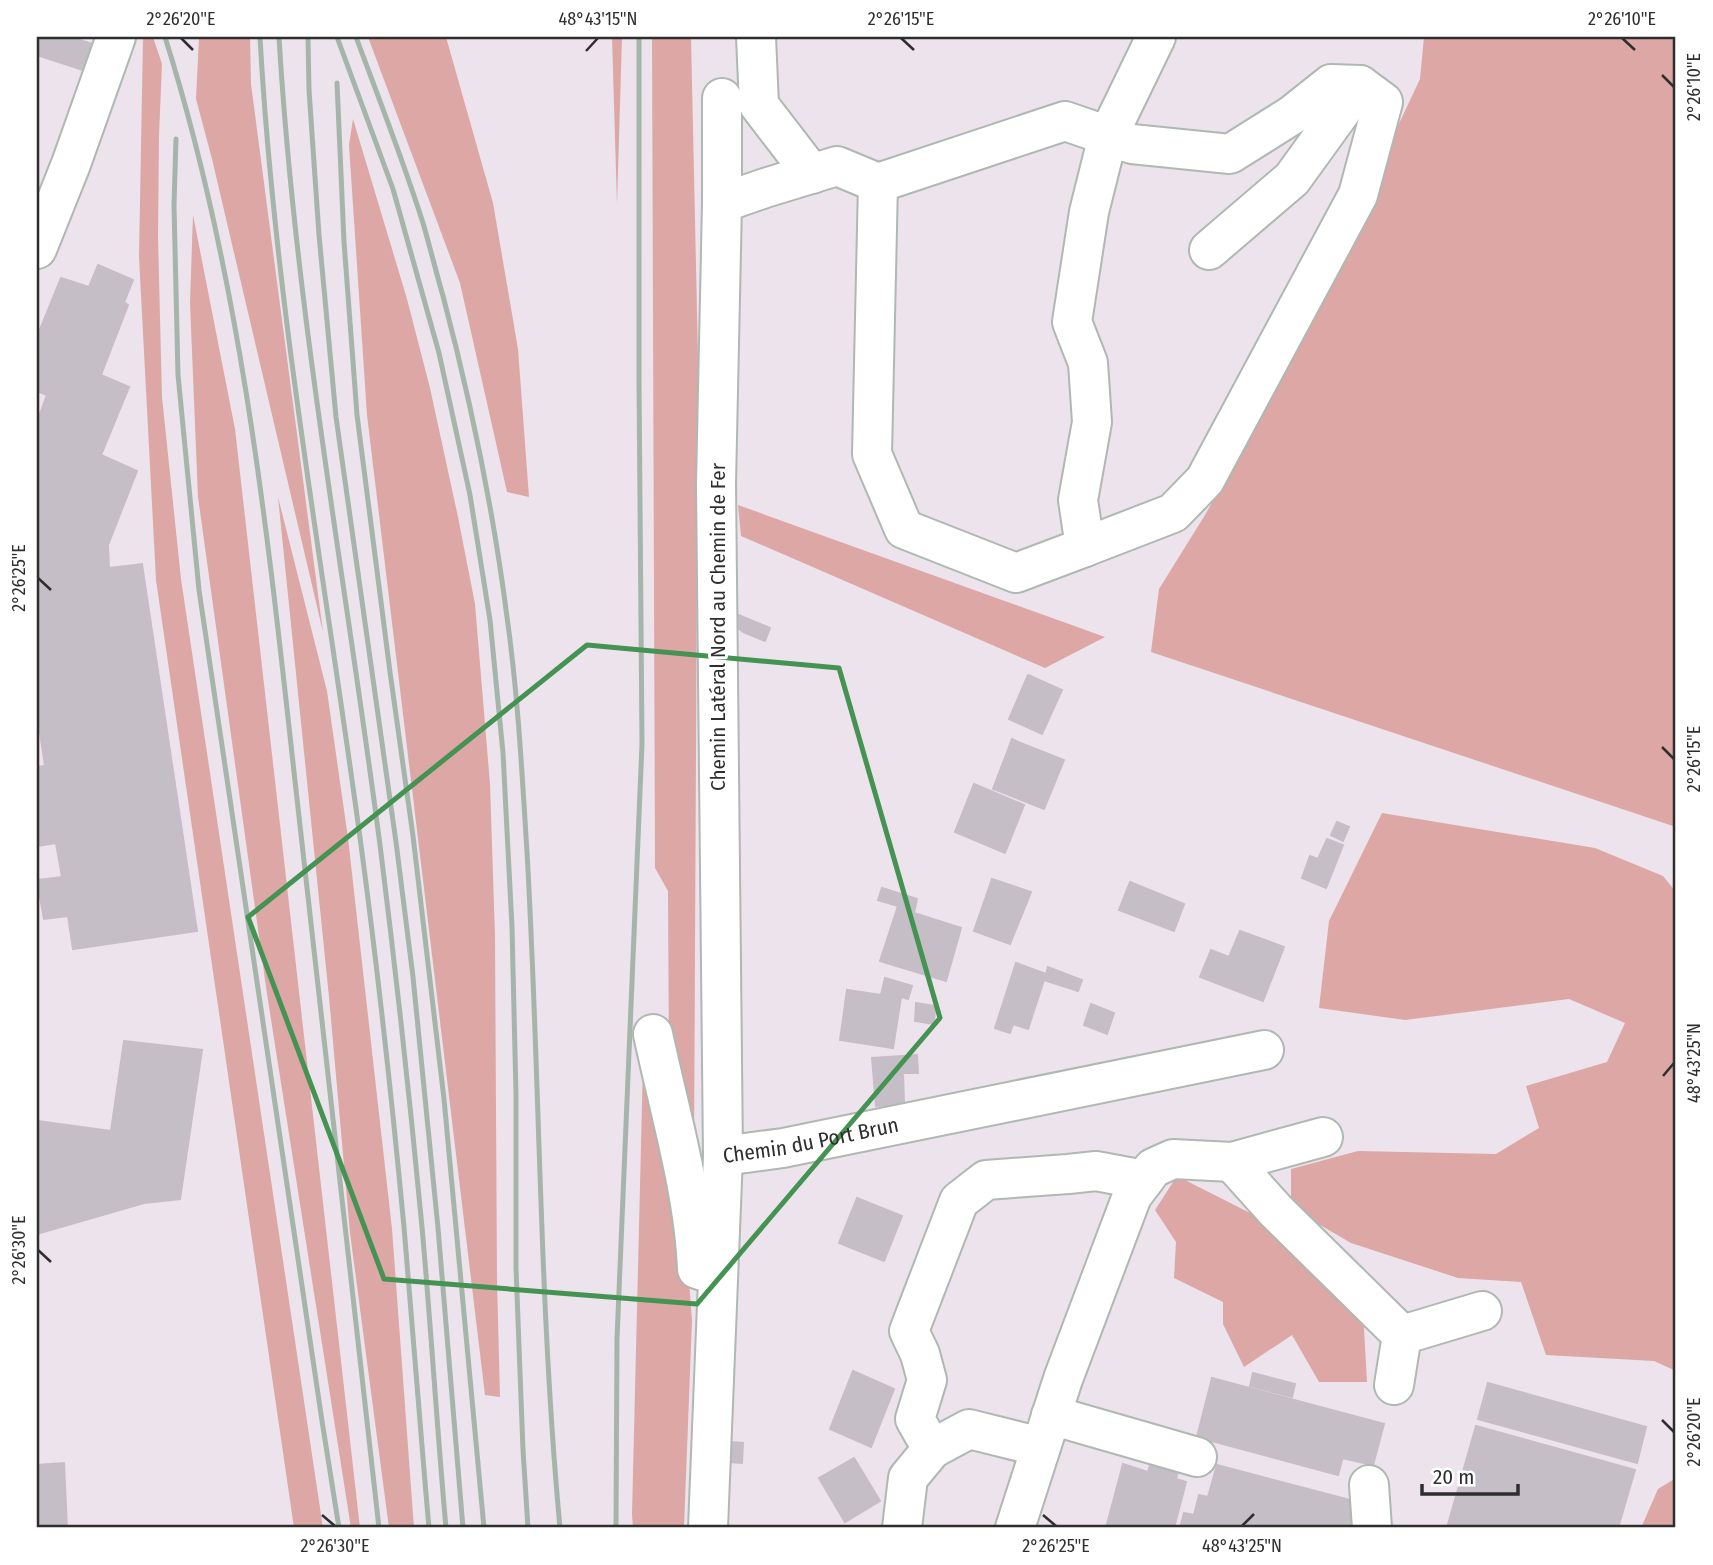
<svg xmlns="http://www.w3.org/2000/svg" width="1713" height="1565" viewBox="0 0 1713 1565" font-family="'Fira Sans Condensed',sans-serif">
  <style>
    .green { fill: #dda7a6 }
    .building { fill: #c6bec6; stroke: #c9bcc9; stroke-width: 2 }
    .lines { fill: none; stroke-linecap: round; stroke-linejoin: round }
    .minor-casing { stroke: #afb8b1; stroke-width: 42 }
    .minor { stroke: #fff; stroke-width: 38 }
    .rail { stroke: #a5b5a9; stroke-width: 5 }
    .marked { fill: none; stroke: #459352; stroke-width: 5; stroke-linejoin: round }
    .ticks { fill: none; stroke: #2e2e2e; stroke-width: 2.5 }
    .labels { text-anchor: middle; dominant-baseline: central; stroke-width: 6; stroke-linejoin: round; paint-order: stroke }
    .street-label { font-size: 21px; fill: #2e2e2e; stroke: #fff }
    .neatline { fill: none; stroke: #2e2e2e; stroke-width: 2.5 }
    .ticks-label { font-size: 18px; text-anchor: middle; fill: #2e2e2e }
  </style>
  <rect width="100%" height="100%" fill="#ece3ed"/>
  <!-- green -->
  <g class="green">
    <path d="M143 37H153L162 64 159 135 158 238 162 397 181 579 323 1528H294L156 580 139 257Z"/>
    <path d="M189 37H250L251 84 323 632 212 159 196 99 199 38Z"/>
    <path d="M368 37H446L493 203 518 349 529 497 507 492 460 283Z"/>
    <path d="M612 37H622L617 205Z"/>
    <path d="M652 37H691L698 357 694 1150 669 1065 668 891 655 868Z"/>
    <path d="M1424 37H1676V827L1151 652 1159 589 1205 515 1266 406 1420 79Z"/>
    <path d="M353 119 407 299 430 388 458 517 475 604 490 784 495 936 497 1281 500 1397 485 1395 367 415 349 145Z"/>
    <path d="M193 215 235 429 360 1528H351L267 994 198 497 190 303Z"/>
    <path d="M278 497 327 691 348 838 392 1229 414 1528H389L350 1233 329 997Z"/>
    <path d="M738 505 1105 637 1045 668 741 536Z"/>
    <path d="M1382 813 1595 848 1663 876 1676 892V1371L1654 1361 1546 1355 1521 1282 1458 1278 1351 1243 1291 1208V1169L1358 1151 1496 1154 1539 1128 1526 1086 1607 1062 1625 1023 1569 999 1405 1020 1319 1008 1329 921Z"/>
    <path d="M643 1063 686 1242 692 1320 684 1528H633L632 1514Z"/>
    <path d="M1177 1176 1256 1216 1363 1311 1367 1382H1319L1292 1335 1244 1367 1223 1324V1302L1174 1278 1176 1242 1155 1210Z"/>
    <path d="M1676 1478V1528H1641L1658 1489Z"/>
  </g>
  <!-- building -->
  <g class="building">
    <path d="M37 37H70L92 44 83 70 37 55Z"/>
    <path d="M98 265 133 280 124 302 128 305 101 375 129 387 101 455 137 471 108 545 109 568 142 564 197 931 73 949 68 916 44 919 37 880 62 877 56 843 37 846V767L45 766 37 712V422L47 395 37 391V359L40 350 37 348V337L61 278 89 287Z"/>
    <path d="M736 614 770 628 765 641 743 632 736 626Z"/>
    <path d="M1028 675 1062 690 1042 734 1009 719Z"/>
    <path d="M1012 739 1023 744 1004 793 993 789Z"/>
    <path d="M1023 744 1064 760 1044 809 1004 793Z"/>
    <path d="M974 784 1024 805 1005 853 955 832Z"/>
    <path d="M1337 822 1349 827 1343 841 1331 835Z"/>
    <path d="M1327 839 1343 845 1326 888 1302 878 1310 856 1318 859Z"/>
    <path d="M992 879 1031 892 1010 944 974 931Z"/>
    <path d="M1130 882 1184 904 1174 931 1119 910Z"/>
    <path d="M882 888 917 899 914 913 961 928 946 981 880 961 898 906 878 900Z"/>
    <path d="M1240 931 1284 947 1263 1001 1200 977 1211 950 1229 957Z"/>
    <path d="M1016 963 1046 974 1048 967 1082 980 1078 991 1044 980 1028 1029 1013 1024 1010 1033 995 1028Z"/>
    <path d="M885 978 912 986 908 999 901 997 893 1048 840 1040 847 990 881 995Z"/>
    <path d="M916 1003 935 1006 934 1024 915 1021Z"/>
    <path d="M1091 1004 1114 1013 1107 1034 1084 1025Z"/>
    <path d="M124 1041 202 1050 180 1199 144 1203 37 1234V1121L111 1131Z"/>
    <path d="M917 1055 918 1073H903L904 1104 876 1106 872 1058Z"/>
    <path d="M857 1198 902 1216 884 1261 839 1243Z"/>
    <path d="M853 1371 894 1389 871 1447 830 1429Z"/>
    <path d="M1253 1373 1295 1384 1292 1397 1250 1386Z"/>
    <path d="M1212 1378 1354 1416 1338 1475 1197 1437Z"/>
    <path d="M1488 1383 1646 1427 1637 1463 1478 1419Z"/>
    <path d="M1354 1416 1384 1424 1373 1465 1342 1458Z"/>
    <path d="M1476 1426 1635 1470 1618 1528H1447Z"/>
    <path d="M731 1442 743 1443 742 1463 729 1462Z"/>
    <path d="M854 1458 880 1501 845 1522 819 1478Z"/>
    <path d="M1151 1462 1180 1463 1176 1479 1186 1482 1174 1528H1106L1123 1464 1148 1472Z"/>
    <path d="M64 1463 67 1528H37V1465Z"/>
    <path d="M1217 1465 1354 1501 1355 1528H1180L1184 1513 1194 1515 1199 1495 1208 1497Z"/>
  </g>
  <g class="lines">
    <!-- minor casing -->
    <g class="minor-casing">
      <g id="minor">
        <path d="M756 37 759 105 812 174"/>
        <path d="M1156 37 1108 136 1089 212 1072 322 1088 363 1092 422 1078 500 1085 547 1173 513 1205 480 1358 195 1383 102 1360 85"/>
        <path d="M878 183 872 454 904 529 1016 573 1085 547"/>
        <path d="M722 203 765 188 837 166 878 183 1065 121 1132 144 1230 154 1292 115 1331 84 1360 85 1292 179 1209 250"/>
        <path d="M37 249 71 164 116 37"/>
        <path d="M653 1034C669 1109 694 1193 697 1269L703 1271"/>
        <path id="s1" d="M723 1156 783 1148 1264 1050"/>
        <path d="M1232 1162 1276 1211 1402 1335 1394 1385"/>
        <path d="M1402 1335 1482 1311"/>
        <path d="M1051 1415 1197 1457"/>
        <path d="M932 1449 915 1419 927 1380 920 1354 909 1331 959 1201 986 1180 1068 1174 1096 1171 1144 1180"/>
        <path d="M1369 1485 1372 1528"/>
        <path d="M708 1528 723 1156 716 484 722 203V98"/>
        <path d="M902 1528 908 1478 932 1449 969 1429 1041 1447"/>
        <path d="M1015 1528 1063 1379 1132 1196 1153 1168 1173 1159 1232 1162 1323 1137"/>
      </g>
    </g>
    <!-- minor -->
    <use href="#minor" class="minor"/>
    <!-- rail -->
    <g class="rail">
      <path d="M165 37C242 281 268 537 296 790 323 1036 351 1282 379 1528"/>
      <path d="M260 37C275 308 325 576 361 845 378 972 392 1100 404 1227 413 1328 420 1428 429 1528"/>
      <path d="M279 37C295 308 345 576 380 845 396 972 410 1100 422 1227 431 1328 437 1428 446 1528"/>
      <path d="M308 37 309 90 319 235 336 417 396 842 413 977 438 1228 463 1528"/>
      <path d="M337 37 393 189 439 353 470 495 490 620 503 753 512 927 516 1094V1268L523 1450 528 1528"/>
      <path d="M356 37C379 99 403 160 423 223 430 247 436 272 443 296 471 402 493 508 507 617 518 695 522 773 527 852 540 1077 539 1303 560 1528"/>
      <path d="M337 83 344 242 357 415 390 672 413 836 444 1099 484 1528"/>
      <path d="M176 139 174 205 178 375 199 590 322 1421 339 1528"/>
      <path d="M616 1528 617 1339 642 744 639 381V37"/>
    </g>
  </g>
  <!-- marked area -->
  <path class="marked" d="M587 645 839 668 940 1018 697 1304 384 1279 248 917Z"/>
  <!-- ticks -->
  <path class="ticks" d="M181 38 193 50M901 38 914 50M1622 38 1635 50M586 51 598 38M1662 75 1674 87M38 578 51 590M1662 747 1674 759M1663 1076 1674 1063M38 1250 51 1262M1662 1420 1674 1432M322 1515 335 1526M1043 1515 1056 1526M1242 1526 1254 1514"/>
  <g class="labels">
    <!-- street labels -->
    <g class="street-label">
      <text transform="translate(718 627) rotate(-90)">Chemin Latéral Nord au Chemin de Fer</text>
      <text stroke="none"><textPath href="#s1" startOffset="89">Chemin du Port Brun</textPath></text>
    </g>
  </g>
  <!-- border -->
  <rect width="1713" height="1565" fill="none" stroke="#ffffff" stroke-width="77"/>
  <!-- scale -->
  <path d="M1422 1484v10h96v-10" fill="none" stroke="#2e2e2e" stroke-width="3.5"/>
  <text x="1433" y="1484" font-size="21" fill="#2e2e2e" stroke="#ffffff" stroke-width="5" paint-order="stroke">20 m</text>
  <rect x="38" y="38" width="1636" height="1488" class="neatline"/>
  <g class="ticks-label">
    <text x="181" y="25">2°26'20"E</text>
    <text x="598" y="25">48°43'15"N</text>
    <text x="901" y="25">2°26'15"E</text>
    <text x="1622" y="25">2°26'10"E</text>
    <text transform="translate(1694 87) rotate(-90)" y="6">2°26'10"E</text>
    <text transform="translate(19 578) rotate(-90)" y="6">2°26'25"E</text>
    <text transform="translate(1694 759) rotate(-90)" y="6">2°26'15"E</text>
    <text transform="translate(1694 1063) rotate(-90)" y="6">48°43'25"N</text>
    <text transform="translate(19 1250) rotate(-90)" y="6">2°26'30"E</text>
    <text transform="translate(1694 1432) rotate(-90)" y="6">2°26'20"E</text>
    <text x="335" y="1552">2°26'30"E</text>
    <text x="1056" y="1552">2°26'25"E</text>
    <text x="1242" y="1552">48°43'25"N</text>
  </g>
</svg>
